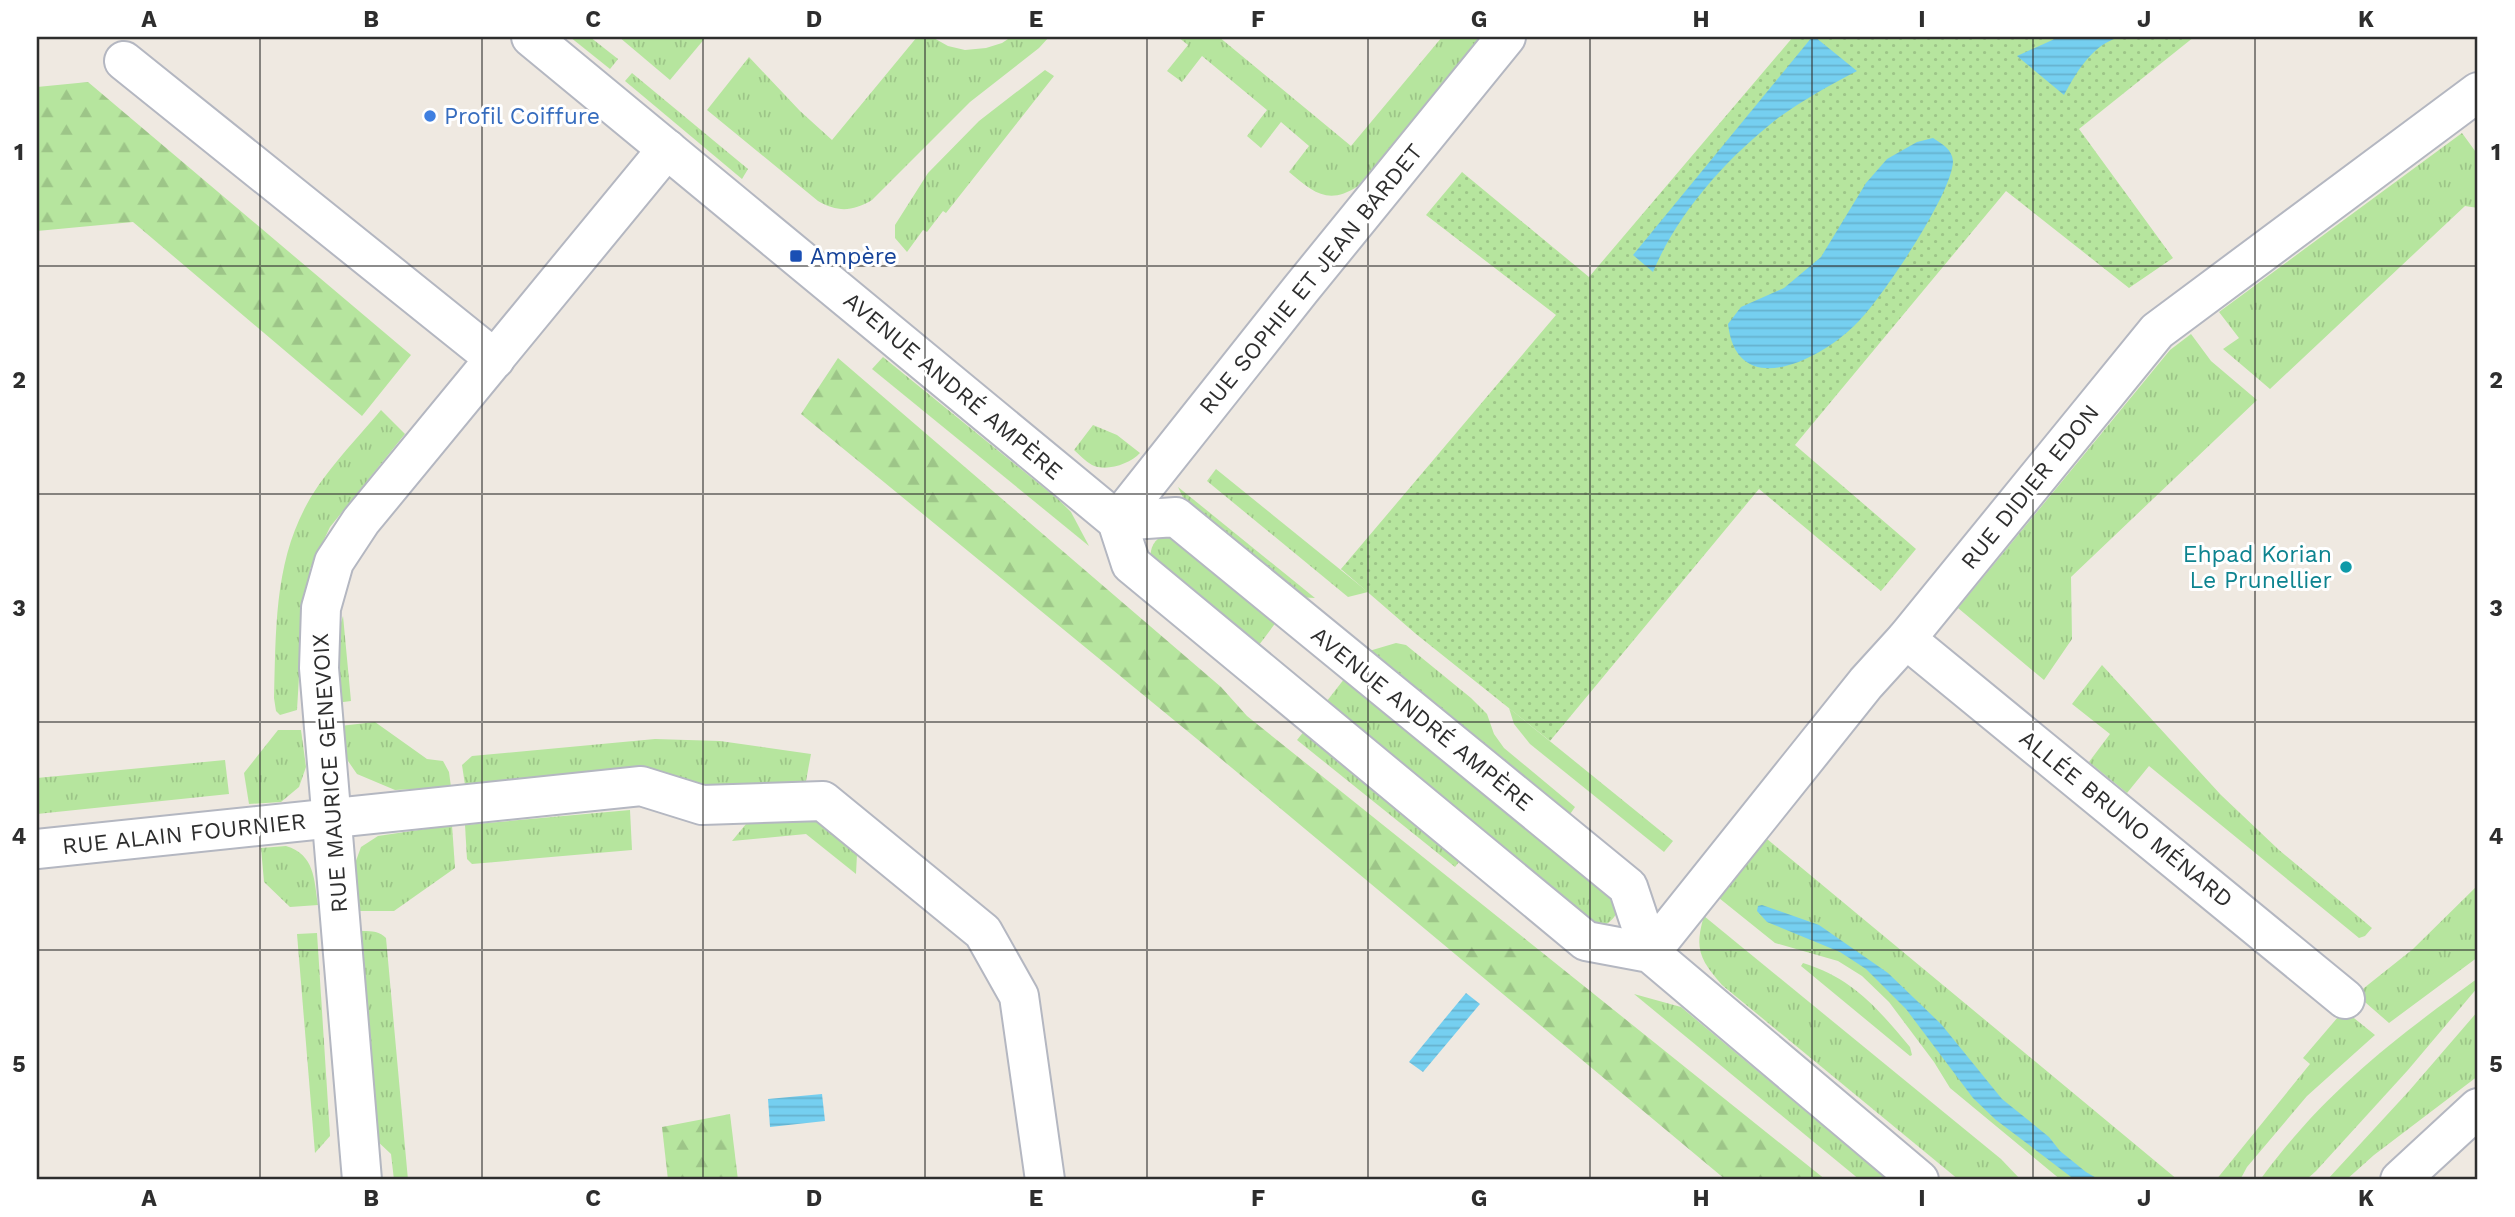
<svg xmlns="http://www.w3.org/2000/svg" width="2515" height="1217" viewBox="0 0 2515 1217" font-family="'Work Sans',sans-serif">
  <style>
    .grass { fill: url(#grass-tufts) }
    .forest { fill: url(#forest-firs) }
    .park { fill: url(#park-dots) }
    .water { fill: url(#water-rules) }
    .lines { fill: none; stroke-linecap: round; stroke-linejoin: round }
    .street-casing { stroke: #b4b7c1; stroke-width: 42 }
    .secondary-casing { stroke: #b4b7c1; stroke-width: 42 }
    .street { stroke: #fff; stroke-width: 38 }
    .secondary { stroke: #fff; stroke-width: 38 }
    .grid { fill: none; stroke: #2e2e2e; stroke-width: 2; stroke-opacity: 0.55 }
    .shop-dot { fill: #3f7fe0; stroke: #fff; stroke-width: 2.5 }
    .transit-dot { fill: #1a4fb4; stroke: #fff; stroke-width: 2.5 }
    .culture-dot { fill: #0f9aa8; stroke: #fff; stroke-width: 2.5 }
    .labels { text-anchor: middle; dominant-baseline: central; stroke-width: 6; stroke-linejoin: round; paint-order: stroke }
    .shop-label { font-size: 23px; fill: #366cbe; stroke: #fff; text-anchor: start }
    .transit-label { font-size: 23px; fill: #164399; stroke: #fff; text-anchor: start }
    .street-label { font-size: 23px; fill: #2e2e2e; stroke: #fff }
    .culture-label { font-size: 23px; fill: #0d838f; stroke: #fff; text-anchor: end }
    .neatline { fill: none; stroke: #2e2e2e; stroke-width: 2.5 }
    .grid-label { font-size: 23px; text-anchor: middle; font-weight: bold; fill: #2e2e2e }
  </style>
  <defs>
    <pattern id="grass-tufts" width="24" height="20" patternUnits="userSpaceOnUse" patternTransform="scale(1.75)"><rect width="24" height="20" fill="#b6e59e"/><path d="M3 7l-1-3M5 7V3M7 7l1-3M15 17l-1-3M17 17v-4M19 17l1-3" fill="none" stroke="#9dc588"/></pattern>
    <pattern id="forest-firs" width="22" height="20" patternUnits="userSpaceOnUse" patternTransform="scale(1.75)"><rect width="22" height="20" fill="#b6e59e"/><path d="M5 1l3.5 6h-7zM16 11l3.5 6h-7z" fill="#9dc588"/></pattern>
    <pattern id="park-dots" width="8" height="8" patternUnits="userSpaceOnUse" patternTransform="scale(1.75)"><rect width="8" height="8" fill="#b6e59e"/><path d="M2 2h.1M6 6h.1" fill="none" stroke="#9dc588" stroke-width="1.8" stroke-linecap="round"/></pattern>
    <pattern id="water-rules" width="6" height="5" patternUnits="userSpaceOnUse" patternTransform="scale(1.75)"><rect width="6" height="5" fill="#75cff0"/><path d="M0 2.5h6" fill="none" stroke="#66b2ce"/></pattern>
  </defs>
  <rect width="100%" height="100%" fill="#efe9e1"/>
  <!-- grass -->
  <g class="grass">
    <path d="M570 37H590L618 59 610 69Z"/>
    <path d="M619 37H706L670 80Z"/>
    <path d="M917 37H932L948 46 965 50 986 48 1002 43 1011 37H1049L1039 48 970 102 872 200C852 212 837 212 818 201L707 110 749 57 800 111 832 140Z"/>
    <path d="M1178 37H1219L1351 146 1442 37H1482L1358 186C1328 206 1313 192 1289 172L1309 146 1281 122 1261 148 1247 136 1267 110 1202 56 1182 82 1167 71 1188 45Z"/>
    <path d="M1045 70 1054 76 946 213 943 211 927 232 923 230 907 252 895 238V225L928 173 979 121Z"/>
    <path d="M632 73 748 169 742 179 625 81Z"/>
    <path d="M2462 133 2478 155V208L2465 206 2270 389 2223 349 2239 338 2219 312Z"/>
    <path d="M2191 334 2211 361 2257 400 2071 577 2072 639 2044 680 1958 608 2170 350Z"/>
    <path d="M883 357 1059 500 1071 512 1089 546 872 369Z"/>
    <path d="M381 410 405 434 330 527 310 569 300 660 297 710 280 715 276 711 274 698C276 631 274 564 307 504 325 471 357 439 381 410Z"/>
    <path d="M1093 425 1117 435 1140 453C1130 464 1106 472 1092 465 1085 461 1080 455 1074 450Z"/>
    <path d="M1216 469 1368 592 1348 597 1207 481Z"/>
    <path d="M1178 487 1315 598 1297 597 1188 508Z"/>
    <path d="M1169 533 1280 617 1256 649 1151 560C1149 545 1156 538 1169 533Z"/>
    <path d="M343 616 351 701 336 703 337 636Z"/>
    <path d="M1396 643 1406 645 1471 698 1487 714 1494 734 1504 748 1575 807 1566 820 1369 651Z"/>
    <path d="M2102 665 2221 795 2279 850 2372 928 2365 936 2359 938 2149 766 2127 793 2089 762 2110 734 2072 704Z"/>
    <path d="M1348 674 1615 894 1617 913C1611 922 1604 928 1593 926L1323 706Z"/>
    <path d="M1509 708 1673 841 1664 852 1530 744 1514 724Z"/>
    <path d="M375 722 427 759 443 761 449 772 451 787 395 790 357 774 348 761 342 745 340 726Z"/>
    <path d="M1309 725 1466 853 1455 867 1297 740Z"/>
    <path d="M278 730H301L306 767 299 787 281 802 249 804 244 773Z"/>
    <path d="M655 739 720 741 811 754 806 781 730 787 465 785 462 765 472 756Z"/>
    <path d="M225 760 229 794 37 814V778Z"/>
    <path d="M630 810 632 850 472 864 467 859 465 825Z"/>
    <path d="M797 817C821 817 839 839 857 854L856 874 806 834 732 841 746 824Z"/>
    <path d="M452 825 455 868 394 911H353V869L361 847 378 836Z"/>
    <path d="M1767 839 2178 1180H2061L1950 1088 1934 1062 1889 1002 1862 976 1838 961 1775 943 1719 898Z"/>
    <path d="M286 846C315 855 314 879 318 905L290 907 264 882 261 848Z"/>
    <path d="M2478 885V957L2389 1023 2358 996 2364 988 2413 949Z"/>
    <path d="M1704 916 2001 1159 2021 1180H1959L1722 985C1700 960 1694 949 1704 916Z"/>
    <path d="M357 931C367 931 379 930 386 938L408 1180H394L391 1154 375 1139Z"/>
    <path d="M317 933 330 1136 315 1153 297 934Z"/>
    <path d="M1803 963C1854 979 1877 1008 1910 1047L1912 1055 1910 1056 1801 966Z"/>
    <path d="M2478 978V987L2408 1070 2316 1171 2306 1180H2260C2323 1093 2393 1040 2478 978Z"/>
    <path d="M1634 994 1681 1007 1888 1180H1860Z"/>
    <path d="M2344 1010 2375 1035 2307 1096 2247 1167 2240 1180H2216L2310 1064 2303 1058Z"/>
    <path d="M2478 1011V1076L2374 1155 2346 1180H2327L2409 1091Z"/>
  </g>
  <!-- forest -->
  <g class="forest">
    <path d="M88 82 411 355 362 416 133 222 37 231V87Z"/>
    <path d="M838 358 1221 687 1247 716 1826 1180H1726L1208 748 801 414Z"/>
    <path d="M730 1114 738 1180H668L662 1127Z"/>
  </g>
  <!-- park -->
  <path class="park" d="M1793 37H2194L2079 129 2173 258 2129 288 2006 191 1795 445 1916 549 1881 591 1759 489 1550 741 1416 634 1341 569 1556 315 1426 215 1462 172 1589 277Z"/>
  <!-- water -->
  <g class="water">
    <path d="M1812 37H1815L1857 71C1830 85 1803 100 1778 118 1727 158 1678 212 1653 272L1633 255Z"/>
    <path d="M2059 37H2147C2136 40 2124 36 2114 39 2090 48 2075 75 2064 95L2017 56Z"/>
    <path d="M1933 138C1942 144 1952 149 1953 161 1953 193 1879 303 1854 326 1819 360 1737 402 1728 324L1741 307 1784 288 1821 257 1866 183 1887 159 1917 142Z"/>
    <path d="M1762 905 1819 925 1888 973 1941 1024 2002 1099 2049 1137 2060 1151 2086 1172 2100 1180H2075L1996 1120 1973 1098 1906 1009 1866 969 1840 952 1767 922 1757 911 1758 906Z"/>
    <path d="M1466 993 1480 1004 1423 1072 1409 1062Z"/>
    <path d="M822 1094 825 1121 770 1127 768 1099Z"/>
  </g>
  <g class="lines">
    <!-- street casing -->
    <g class="street-casing">
      <g id="street">
        <path d="M531 37 1117 521 1131 564 1586 941 1650 953 1919 1180"/>
        <path d="M124 61 495 359"/>
        <path d="M1117 521 1176 517 1628 887 1650 953"/>
        <path d="M1117 521 1301 289 1506 37"/>
        <path d="M1906 639 2345 999"/>
        <path d="M37 849 641 786 702 805 823 801 983 932 1019 996 1045 1180"/>
        <path d="M1650 953 1866 683 1906 639 2157 331 2478 92"/>
        <path d="M362 1180 319 668 321 608 334 562 361 521 667 149"/>
      </g>
    </g>
    <!-- secondary casing -->
    <g class="secondary-casing">
      <path id="secondary" d="M2400 1180 2478 1108"/>
    </g>
    <!-- street -->
    <use href="#street" class="street"/>
    <!-- secondary -->
    <use href="#secondary" class="secondary"/>
  </g>
  <!-- grid -->
  <path class="grid" d="M260 37V1180M482 37V1180M703 37V1180M925 37V1180M1147 37V1180M1368 37V1180M1590 37V1180M1812 37V1180M2033 37V1180M2255 37V1180M37 266H2478M37 494H2478M37 722H2478M37 950H2478"/>
  <!-- markers -->
  <circle class="shop-dot" cx="430" cy="116" r="7"/>
  <rect class="transit-dot" x="789" y="249" width="14" height="14" rx="3.5"/>
  <circle class="culture-dot" cx="2346" cy="567" r="7"/>
  <g class="labels">
    <!-- shop labels -->
    <g class="shop-label">
      <text x="444" y="116">Profil Coiffure</text>
    </g>
    <!-- transit labels -->
    <g class="transit-label">
      <text x="810" y="256">Ampère</text>
    </g>
    <!-- street labels -->
    <g class="street-label">
      <text transform="translate(1311 279) rotate(-51)">RUE SOPHIE ET JEAN BARDET</text>
      <text transform="translate(953 386) rotate(40)">AVENUE ANDRÉ AMPÈRE</text>
      <text transform="translate(2030 487) rotate(-51)">RUE DIDIER EDON</text>
      <text transform="translate(1422 719) rotate(39)">AVENUE ANDRÉ AMPÈRE</text>
      <text transform="translate(330 773) rotate(-94)">RUE MAURICE GENEVOIX</text>
      <text transform="translate(2126 819) rotate(39)">ALLÉE BRUNO MÉNARD</text>
      <text transform="translate(184 834) rotate(-6)">RUE ALAIN FOURNIER</text>
    </g>
    <!-- culture labels -->
    <g class="culture-label">
      <text x="2332" y="554">Ehpad Korian<tspan x="2332" dy="26">Le Prunellier</tspan></text>
    </g>
  </g>
  <!-- border -->
  <rect width="2515" height="1217" fill="none" stroke="#ffffff" stroke-width="77"/>
  <rect x="38" y="38" width="2438" height="1140" class="neatline"/>
  <g class="grid-label">
    <text x="149" y="27">A</text>
    <text x="371" y="27">B</text>
    <text x="593" y="27">C</text>
    <text x="814" y="27">D</text>
    <text x="1036" y="27">E</text>
    <text x="1258" y="27">F</text>
    <text x="1479" y="27">G</text>
    <text x="1701" y="27">H</text>
    <text x="1922" y="27">I</text>
    <text x="2144" y="27">J</text>
    <text x="2366" y="27">K</text>
    <text x="19" y="160">1</text>
    <text x="2496" y="160">1</text>
    <text x="19" y="388">2</text>
    <text x="2496" y="388">2</text>
    <text x="19" y="616">3</text>
    <text x="2496" y="616">3</text>
    <text x="19" y="844">4</text>
    <text x="2496" y="844">4</text>
    <text x="19" y="1072">5</text>
    <text x="2496" y="1072">5</text>
    <text x="149" y="1206">A</text>
    <text x="371" y="1206">B</text>
    <text x="593" y="1206">C</text>
    <text x="814" y="1206">D</text>
    <text x="1036" y="1206">E</text>
    <text x="1258" y="1206">F</text>
    <text x="1479" y="1206">G</text>
    <text x="1701" y="1206">H</text>
    <text x="1922" y="1206">I</text>
    <text x="2144" y="1206">J</text>
    <text x="2366" y="1206">K</text>
  </g>
</svg>
